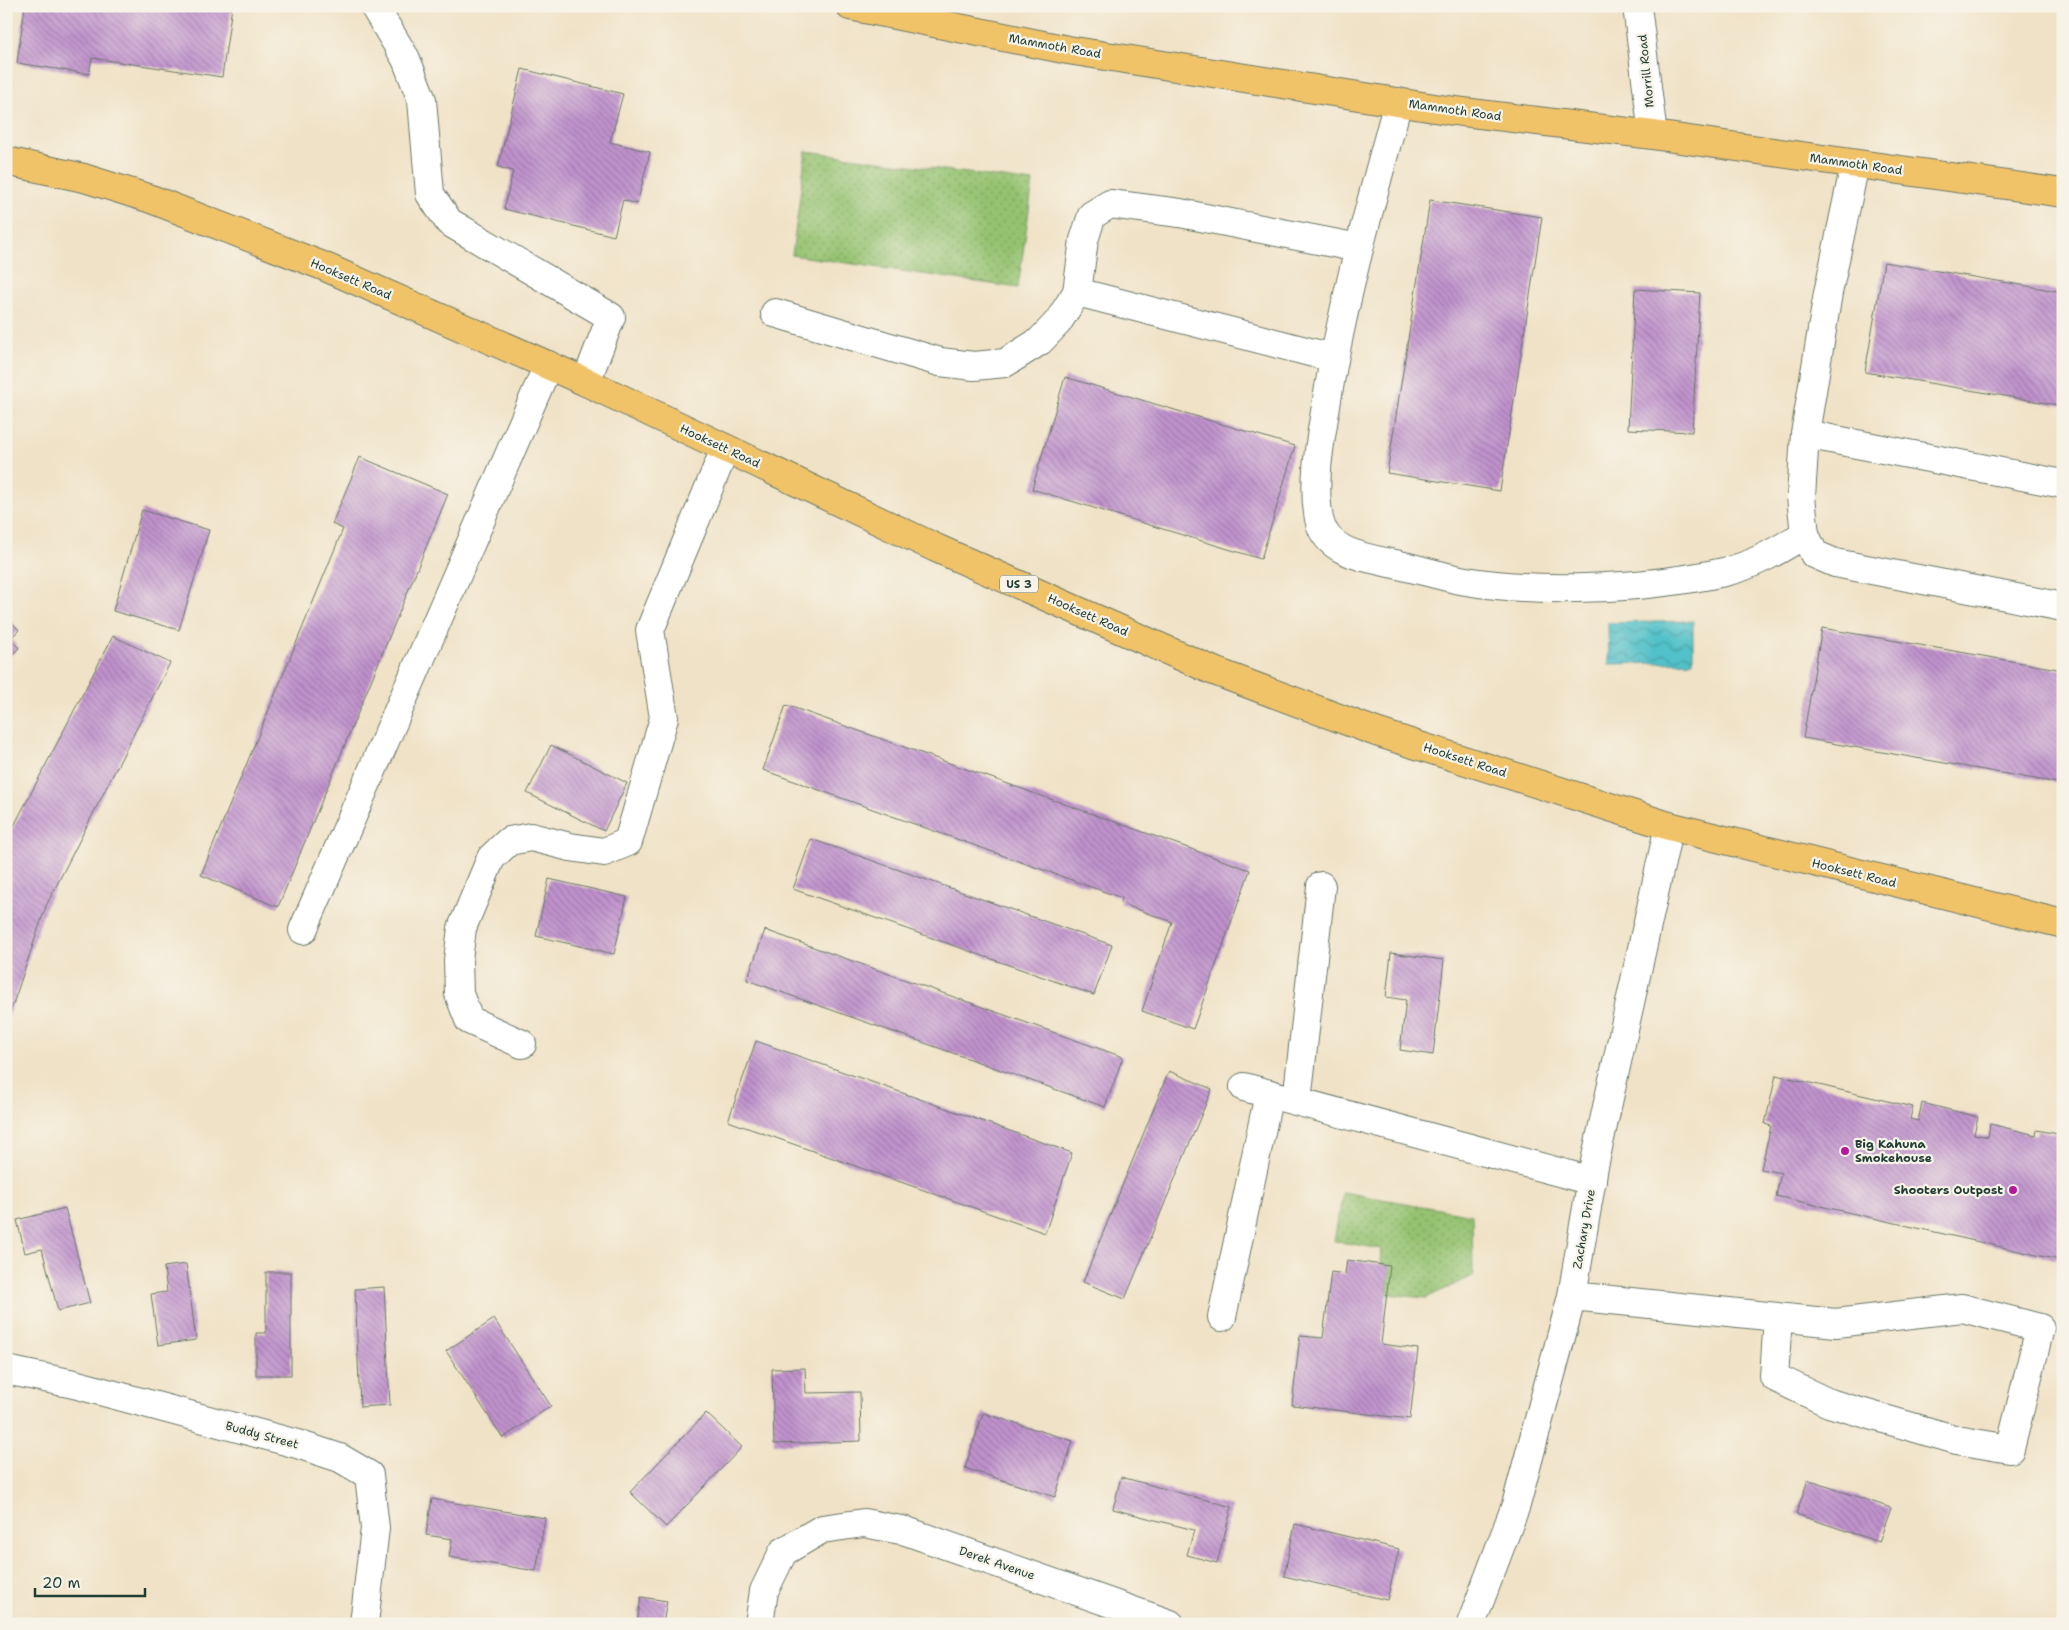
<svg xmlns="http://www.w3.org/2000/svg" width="2069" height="1630" viewBox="0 0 2069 1630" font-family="'Shantell Sans',sans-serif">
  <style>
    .park { fill: url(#park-dots); stroke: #5a8052 }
    .water { fill: url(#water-waves); stroke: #397f7e }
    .building { fill: url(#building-back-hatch) }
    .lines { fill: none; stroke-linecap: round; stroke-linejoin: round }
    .minor-casing { stroke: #687767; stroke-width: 30 }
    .major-casing { stroke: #687767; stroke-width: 30 }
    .minor { stroke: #fff; stroke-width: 28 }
    .major { stroke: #f1c369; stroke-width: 28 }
    .poi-dot { fill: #b5179e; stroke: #f7f3e8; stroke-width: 2 }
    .labels { text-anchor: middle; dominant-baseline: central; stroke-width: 4.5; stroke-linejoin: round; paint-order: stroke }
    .shield { fill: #f7f3e8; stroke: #60746a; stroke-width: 1 }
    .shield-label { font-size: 11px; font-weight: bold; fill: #1f3d34 }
    .street-label { font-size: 12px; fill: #1f3d34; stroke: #f7f3e8 }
    .poi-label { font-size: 12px; font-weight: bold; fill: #1f3d34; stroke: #f7f3e8; text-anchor: start }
  </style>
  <defs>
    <pattern id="park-dots" width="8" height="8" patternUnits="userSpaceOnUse" patternTransform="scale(1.25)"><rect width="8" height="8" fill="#94c270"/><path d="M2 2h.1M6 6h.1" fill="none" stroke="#789f5d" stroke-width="1.8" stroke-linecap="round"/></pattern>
    <pattern id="water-waves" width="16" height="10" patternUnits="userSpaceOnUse" patternTransform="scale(1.25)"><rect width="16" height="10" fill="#53c1c9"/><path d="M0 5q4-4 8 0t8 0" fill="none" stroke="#449ea4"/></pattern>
    <pattern id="building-back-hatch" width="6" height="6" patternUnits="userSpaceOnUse" patternTransform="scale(1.25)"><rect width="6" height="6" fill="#c092cd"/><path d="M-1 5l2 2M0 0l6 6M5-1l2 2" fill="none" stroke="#9b78a7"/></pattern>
  </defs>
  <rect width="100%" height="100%" fill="#f7f3e8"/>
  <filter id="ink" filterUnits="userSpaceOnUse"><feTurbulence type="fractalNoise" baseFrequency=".02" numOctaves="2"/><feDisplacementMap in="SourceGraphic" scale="10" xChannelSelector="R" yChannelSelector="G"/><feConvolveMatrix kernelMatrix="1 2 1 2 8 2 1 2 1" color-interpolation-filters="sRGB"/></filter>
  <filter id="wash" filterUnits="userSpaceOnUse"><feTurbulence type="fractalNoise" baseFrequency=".0096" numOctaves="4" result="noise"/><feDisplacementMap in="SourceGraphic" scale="20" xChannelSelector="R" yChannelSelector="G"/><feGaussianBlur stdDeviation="1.12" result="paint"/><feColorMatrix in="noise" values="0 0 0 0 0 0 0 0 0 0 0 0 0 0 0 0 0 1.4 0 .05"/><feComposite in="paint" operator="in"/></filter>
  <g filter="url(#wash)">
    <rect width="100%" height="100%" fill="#f0e2c6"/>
    <!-- park -->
    <g class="park">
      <path d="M806 151 1033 182 1018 288 792 255Z"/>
      <path d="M1343 1192 1472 1215 1473 1276 1426 1298 1387 1294 1390 1266 1381 1264 1382 1249 1334 1241Z"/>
    </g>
    <!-- water -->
    <path class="water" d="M1693 621V662L1609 664 1608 623Z"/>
    <g id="blocks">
      <!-- building -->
      <g class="building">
        <path d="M25 6H232L222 77 92 58 89 74 17 63Z"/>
        <path d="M522 69 623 94 610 142 650 152 637 204 623 200 614 236 504 209 513 171 498 167Z"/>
        <path d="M1430 200 1542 217 1500 491 1387 473Z"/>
        <path d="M1884 262 2063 292V406L1865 372Z"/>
        <path d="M1635 289 1700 293 1692 432 1628 429Z"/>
        <path d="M1065 377 1295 446 1261 559 1032 489Z"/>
        <path d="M360 457 448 494 278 907 201 875 343 529 332 524Z"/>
        <path d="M142 510 209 530 179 630 113 611Z"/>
        <path d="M6 616 19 630 10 639 19 648 6 660Z"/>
        <path d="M1822 628 2063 670V784L1803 738Z"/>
        <path d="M113 636 170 663 46 906 6 1025V841Z"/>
        <path d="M786 705 1250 870 1193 1029 1142 1011 1172 922 1120 903 1122 898 763 770Z"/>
        <path d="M551 745 627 783 604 831 527 793Z"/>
        <path d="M811 839 1112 945 1094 995 793 889Z"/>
        <path d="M549 879 627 897 614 954 536 936Z"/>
        <path d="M765 930 1123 1057 1105 1107 747 980Z"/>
        <path d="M1391 953 1444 960 1433 1055 1400 1050 1406 1000 1386 997Z"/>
        <path d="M756 1041 1072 1153 1045 1233 728 1121Z"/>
        <path d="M1169 1071 1212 1089 1125 1299 1083 1282Z"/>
        <path d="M1776 1075 1913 1107 1910 1119 1918 1121 1922 1103 1978 1117 1974 1134 1988 1137 1990 1124 2036 1135 2037 1130 2063 1135V1261L1776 1196 1781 1173 1761 1169 1771 1126 1765 1124Z"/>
        <path d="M65 1208 90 1303 58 1311 42 1249 25 1253 17 1220Z"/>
        <path d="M1347 1260 1390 1266 1381 1344 1418 1349 1410 1419 1292 1405 1300 1336 1323 1338 1331 1272 1345 1274Z"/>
        <path d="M186 1264 196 1340 158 1345 151 1294 167 1292 164 1267Z"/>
        <path d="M266 1272H291V1375H256V1333H266Z"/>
        <path d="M384 1287 390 1405 360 1407 355 1289Z"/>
        <path d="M494 1319 551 1406 503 1438 446 1351Z"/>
        <path d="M805 1368 806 1393 860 1392 861 1441 774 1444 772 1369Z"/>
        <path d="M706 1413 742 1447 666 1527 630 1492Z"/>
        <path d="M983 1413 1073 1441 1055 1497 965 1468Z"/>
        <path d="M1121 1477 1232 1507 1217 1563 1187 1555 1194 1530 1113 1509Z"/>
        <path d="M1808 1480 1891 1508 1879 1542 1796 1514Z"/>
        <path d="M432 1499 545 1518 536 1571 449 1557 452 1539 426 1535Z"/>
        <path d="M1295 1524 1399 1549 1387 1600 1284 1576Z"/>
        <path d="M641 1597 667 1601 663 1624H637Z"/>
      </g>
    </g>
  </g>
  <g filter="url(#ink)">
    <use href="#blocks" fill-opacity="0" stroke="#687767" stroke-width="1"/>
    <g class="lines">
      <!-- minor casing -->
      <g class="minor-casing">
        <g id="minor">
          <path d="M374 6 406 59 422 100 430 194 449 222 611 317 586 382"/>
          <path d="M1637 6 1653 135"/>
          <path d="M1398 102C1371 203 1342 303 1326 406 1320 442 1312 483 1319 519 1326 554 1368 558 1395 564 1417 569 1438 575 1460 580 1538 594 1646 589 1724 572 1753 566 1780 549 1805 534L1801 497 1805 434 1828 293 1855 164"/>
          <path d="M775 313 940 362 974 366 1005 363 1040 341 1058 322 1077 292"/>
          <path d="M1333 358 1077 292 1084 240 1092 215 1110 204 1180 213 1359 248"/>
          <path d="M1805 434 2063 484"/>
          <path d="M1805 534 1814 554 1835 563 2063 607"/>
          <path d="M303 930 548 365"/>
          <path d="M522 1044 469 1020 459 994 458 960 462 928 491 858 509 841 531 837 570 847 604 852 628 842 664 718 650 630 725 449"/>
          <path d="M1244 1087 1592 1181"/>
          <path d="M1297 1101 1321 886"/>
          <path d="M1572 1296 1836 1323 1962 1308 2040 1328 2010 1449 1957 1440 1829 1403 1774 1377 1778 1317"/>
          <path d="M1222 1317 1269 1094"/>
          <path d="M6 1370 74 1384 297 1444 340 1458 369 1475 375 1528 364 1624"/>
          <path d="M759 1624 764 1591 783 1552 822 1529 864 1523 906 1531 1170 1624"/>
          <path d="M1471 1624 1516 1505 1572 1296 1594 1166 1669 826"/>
        </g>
      </g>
      <!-- major casing -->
      <g class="major-casing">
        <g id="major">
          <path d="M850 6 1068 50 1447 110 1653 135 2063 193"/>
          <path d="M6 161 84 178 151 199 323 266 586 382 936 548 1214 671 1376 732 1669 826 2063 924"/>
        </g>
      </g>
      <!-- minor -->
      <use href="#minor" class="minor"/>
      <!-- major -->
      <use href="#major" class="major"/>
    </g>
  </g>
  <!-- markers -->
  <g class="poi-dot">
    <circle cx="1845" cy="1151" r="5"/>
    <circle cx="2013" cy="1190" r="5"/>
  </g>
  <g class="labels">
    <!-- shield labels -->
    <rect class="shield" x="1000" y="575.5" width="38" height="17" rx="4"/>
    <g class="shield-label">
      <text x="1019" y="584">US 3</text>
    </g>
    <!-- street labels -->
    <g class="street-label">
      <text transform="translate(1055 46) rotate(10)">Mammoth Road</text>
      <text transform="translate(1646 71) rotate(-96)">Morrill Road</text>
      <text transform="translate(1455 110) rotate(8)">Mammoth Road</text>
      <text transform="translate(1856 164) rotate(8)">Mammoth Road</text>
      <text transform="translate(351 279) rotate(23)">Hooksett Road</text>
      <text transform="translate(720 446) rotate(25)">Hooksett Road</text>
      <text transform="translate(1088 615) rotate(24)">Hooksett Road</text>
      <text transform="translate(1465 760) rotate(18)">Hooksett Road</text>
      <text transform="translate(1854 873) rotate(14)">Hooksett Road</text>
      <text transform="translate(1584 1229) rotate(-80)">Zachary Drive</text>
      <text transform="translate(262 1435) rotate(15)">Buddy Street</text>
      <text transform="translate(997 1563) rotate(19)">Derek Avenue</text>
    </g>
    <!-- poi labels -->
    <g class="poi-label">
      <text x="1855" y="1144">Big Kahuna<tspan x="1855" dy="14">Smokehouse</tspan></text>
      <text x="2003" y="1190" text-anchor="end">Shooters Outpost</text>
    </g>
  </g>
  <!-- margin -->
  <rect width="2069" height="1630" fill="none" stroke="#f7f3e8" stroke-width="25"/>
  <!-- scale -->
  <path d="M35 1588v8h110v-8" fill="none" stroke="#1f3d34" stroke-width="2.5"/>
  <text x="42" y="1588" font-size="15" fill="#1f3d34" stroke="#f7f3e8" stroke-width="4" paint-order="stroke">20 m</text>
</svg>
